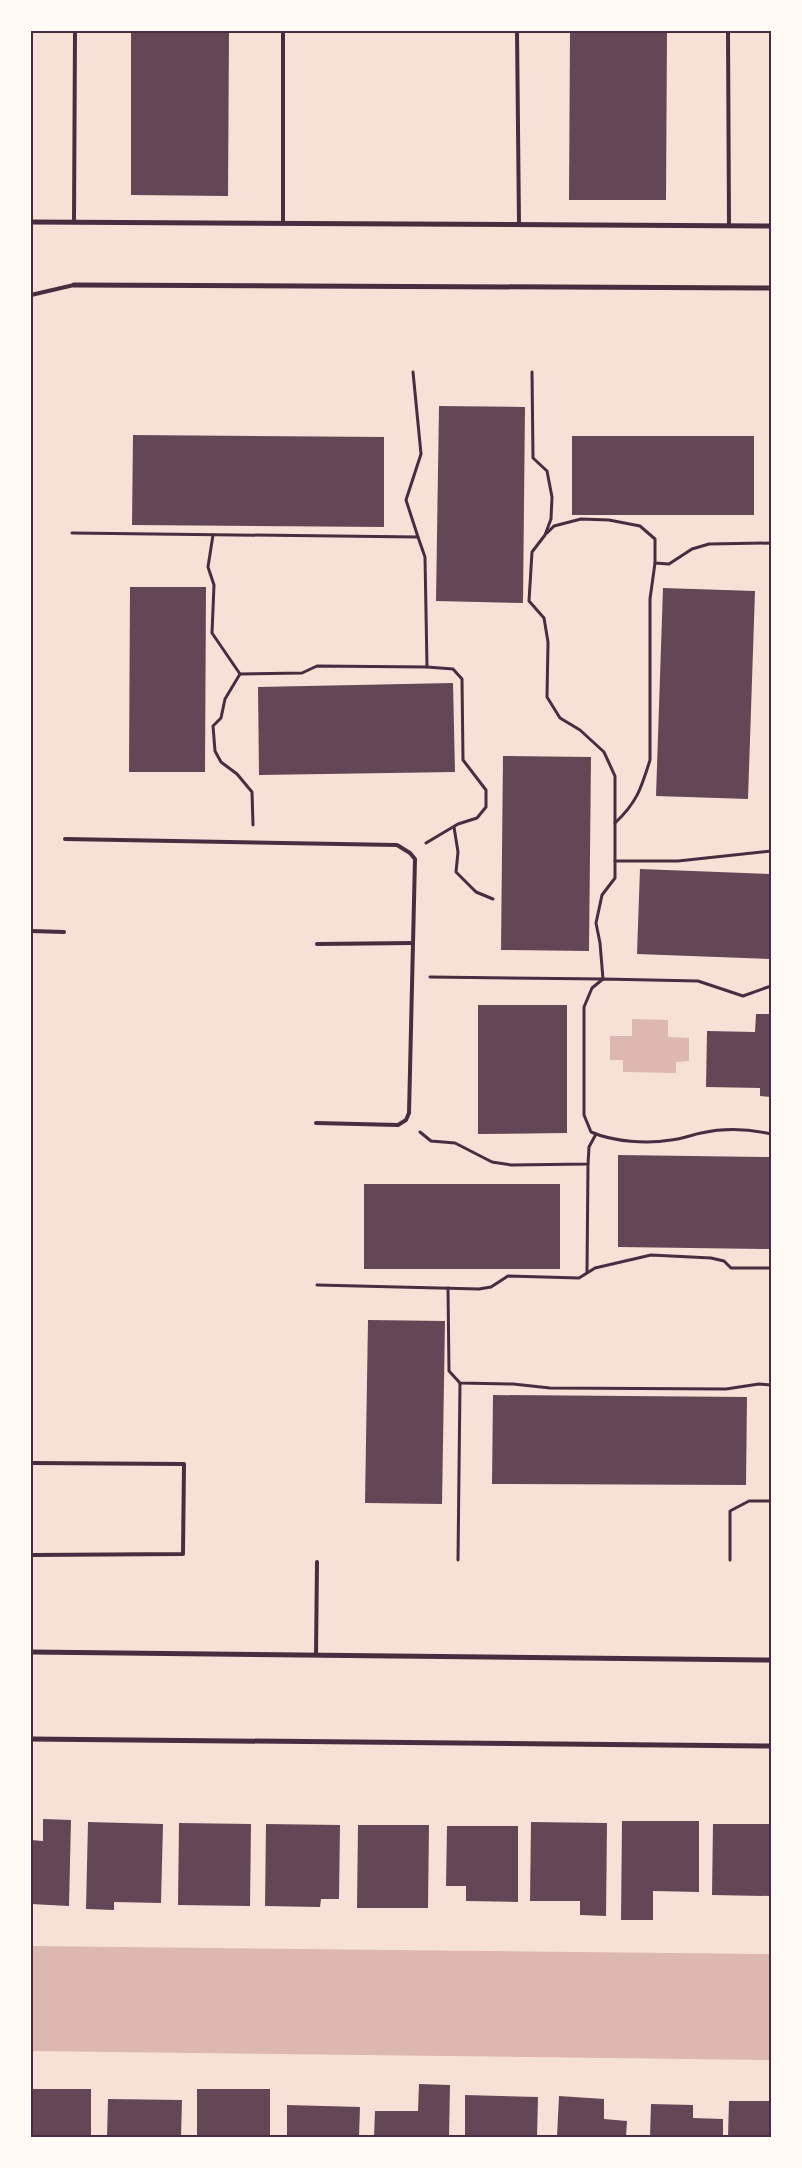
<svg xmlns="http://www.w3.org/2000/svg" width="802" height="2168" viewBox="0 0 802 2168" font-family="'Fira Sans Condensed',sans-serif">
  <style>
    .water { fill: #dcb8b0 }
    .building { fill: #644757 }
    .lines { fill: none; stroke-linecap: round; stroke-linejoin: round }
    .path { stroke: #4a2c40; stroke-width: 3 }
    .service { stroke: #4a2c40; stroke-width: 4 }
    .minor { stroke: #4a2c40; stroke-width: 5 }
    .neatline { fill: none; stroke: #4a2c40; stroke-width: 2 }
  </style>
  <rect width="100%" height="100%" fill="#f7e1d7"/>
  <!-- water -->
  <g class="water">
    <path d="M632 1019 668 1020V1037L689 1038V1061L676 1062V1073L623 1072V1060H610V1036H632Z"/>
    <path d="M31 1946 771 1954V2060L31 2051Z"/>
  </g>
  <!-- building -->
  <g class="building">
    <path d="M131 31H229L228 196 131 195Z"/>
    <path d="M570 31H667L666 200H569Z"/>
    <path d="M439 406 525 407 523 603 436 601Z"/>
    <path d="M133 435 384 437V527L132 525Z"/>
    <rect x="572" y="436" width="182" height="79"/>
    <path d="M130 587H206L205 772H129Z"/>
    <path d="M663 588 755 591 748 799 656 796Z"/>
    <path d="M453 683 455 772 259 775 258 687Z"/>
    <path d="M503 756 591 757 589 951 501 950Z"/>
    <path d="M640 869 771 874V959L637 954Z"/>
    <path d="M478 1005H567V1133L478 1134Z"/>
    <path d="M756 1014H771V1097L760 1096V1088L706 1087 707 1031 755 1032Z"/>
    <path d="M618 1155 771 1157V1249L618 1247Z"/>
    <rect x="364" y="1184" width="196" height="85"/>
    <path d="M368 1320 445 1321 442 1504 365 1503Z"/>
    <path d="M493 1395 747 1397 746 1485 492 1484Z"/>
    <path d="M43 1819 71 1820 69 1906 31 1904V1840L43 1841Z"/>
    <path d="M622 1821H699V1892L653 1891V1920H621Z"/>
    <path d="M88 1822 163 1824 161 1903 114 1902V1910L86 1909Z"/>
    <path d="M531 1822 607 1823 606 1916 580 1915V1901H530Z"/>
    <path d="M179 1823 251 1824 250 1906 178 1905Z"/>
    <path d="M266 1824 340 1825 339 1899H321L320 1907 265 1906Z"/>
    <path d="M713 1824H771V1896L712 1895Z"/>
    <path d="M358 1825H429L428 1908H357Z"/>
    <path d="M447 1826H518V1902L466 1901V1886H446Z"/>
    <path d="M419 2084 450 2085 449 2137H374L375 2111H418Z"/>
    <rect x="31" y="2089" width="60" height="48"/>
    <rect x="197" y="2089" width="73" height="48"/>
    <path d="M465 2095 538 2097 537 2137H465Z"/>
    <path d="M559 2096 604 2099V2119L627 2121 626 2137H557Z"/>
    <path d="M108 2099 182 2100 181 2137H107Z"/>
    <path d="M729 2101H771V2137H728Z"/>
    <path d="M651 2104 693 2105V2118L723 2119V2137H650Z"/>
    <path d="M287 2105 360 2107 359 2137H287Z"/>
  </g>
  <g class="lines">
    <!-- path -->
    <g class="path">
      <path d="M72 533 418 537 406 500 421 454 413 372"/>
      <path d="M547 533 554 526 581 519 609 520 640 526 655 539V563L669 564 692 549 709 544 771 543"/>
      <path d="M213 535 208 567 214 585 212 633 240 674 302 673 317 666 427 667 425 557 418 537"/>
      <path d="M240 674 225 699 221 718 213 726 215 751 221 762 237 774 252 792 253 825"/>
      <path d="M615 823C637 802 641 789 650 760V599L655 563"/>
      <path d="M454 827 458 852 456 872 476 892 493 899"/>
      <path d="M426 843 458 824 477 818 486 807V790L463 760 462 679 453 669 427 667"/>
      <path d="M615 861H678L771 851"/>
      <path d="M430 977 603 979 600 943 596 923 602 895 615 878V776L604 752 580 730 560 718 547 697 548 642 544 618 529 601 532 552 545 535 551 519 552 497 547 471 533 458 532 372"/>
      <path d="M771 986 743 996 698 981 603 979 592 988 584 1007V1115L591 1132C614 1142 647 1144 671 1140 682 1139 691 1135 701 1133 724 1128 749 1129 771 1134"/>
      <path d="M420 1132 431 1141 455 1143 492 1162 511 1165 588 1164 589 1147 596 1134"/>
      <path d="M587 1272 588 1164"/>
      <path d="M317 1285 479 1289 491 1287 508 1276 579 1278 595 1268 651 1255 711 1258 724 1261 731 1268H771"/>
      <path d="M448 1288 449 1371 460 1383 513 1384 550 1388 726 1389 759 1384 771 1385"/>
      <path d="M458 1560 460 1383"/>
      <path d="M730 1560V1511L749 1501H771"/>
    </g>
    <!-- service -->
    <g class="service">
      <path d="M517 31 519 224"/>
      <path d="M728 31 729 225"/>
      <path d="M74 222 75 31"/>
      <path d="M283 223V31"/>
      <path d="M31 295 74 285"/>
      <path d="M65 839 397 845 410 853 415 859 409 1113 406 1120 398 1125 316 1123"/>
      <path d="M31 931 64 932"/>
      <path d="M317 944 413 943"/>
      <path d="M31 1463 184 1464 183 1554 31 1555"/>
      <path d="M316 1655 317 1562"/>
    </g>
    <!-- minor -->
    <g class="minor">
      <path d="M31 222 771 226"/>
      <path d="M74 285 771 288"/>
      <path d="M31 1652 771 1660"/>
      <path d="M31 1739 771 1746"/>
    </g>
  </g>
  <!-- border -->
  <rect width="802" height="2168" fill="none" stroke="#fffaf5" stroke-width="65"/>
  <rect x="32" y="32" width="738" height="2104" class="neatline"/>
</svg>
